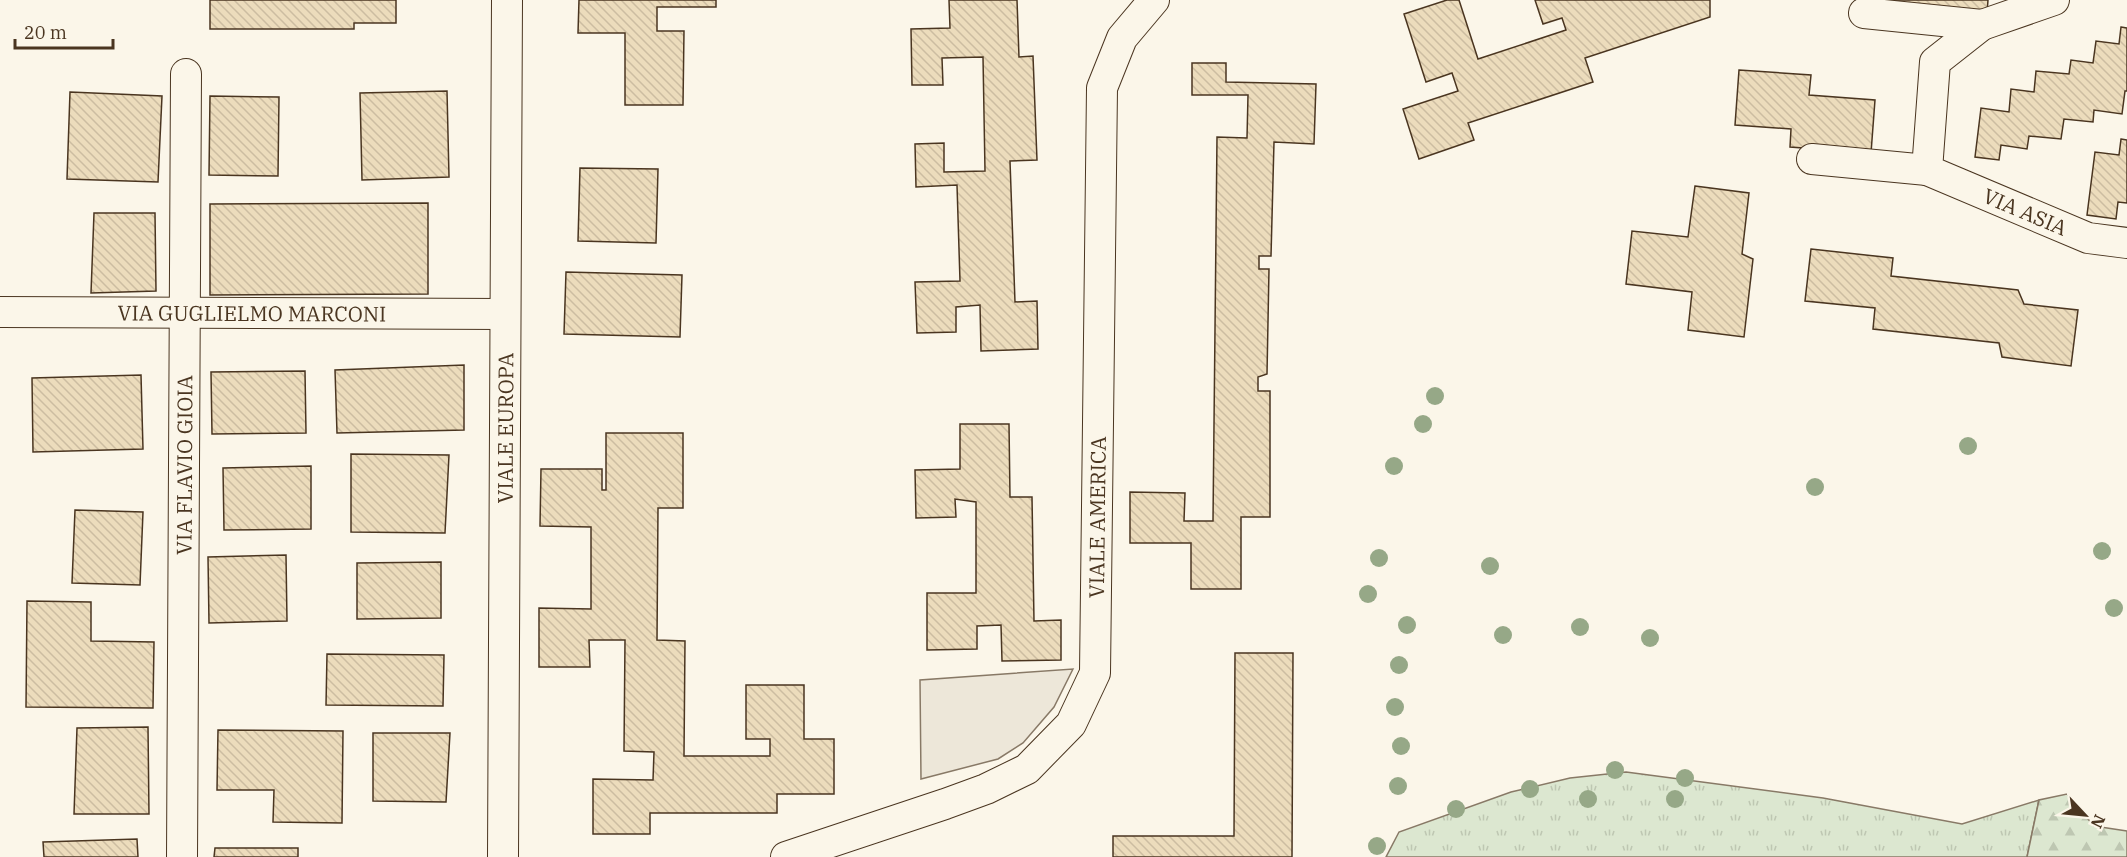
<svg xmlns="http://www.w3.org/2000/svg" width="2127" height="857" viewBox="0 0 2127 857" font-family="'IBM Plex Serif',serif">
  <style>
    .grass { fill: url(#grass-tufts); stroke: #887966; stroke-width: 1.5 }
    .forest { fill: url(#forest-firs); stroke: #887966; stroke-width: 1.5 }
    .parking { fill: #ede7d9; stroke: #887966; stroke-width: 1.5 }
    .building { fill: url(#building-back-hatch); stroke: #4a3520; stroke-width: 1.5 }
    .lines { fill: none; stroke-linecap: round; stroke-linejoin: round }
    .minor-casing { stroke: #4a3520; stroke-width: 32 }
    .minor { stroke: #fbf6e9; stroke-width: 30 }
    .tree { fill: #96a887 }
    .labels { text-anchor: middle; dominant-baseline: central; stroke-width: 4.5; stroke-linejoin: round; paint-order: stroke }
    .street-label { font-size: 21px; fill: #4a3520; stroke: #fbf6e9 }
  </style>
  <defs>
    <pattern id="grass-tufts" width="24" height="20" patternUnits="userSpaceOnUse" patternTransform="scale(1.5)"><rect width="24" height="20" fill="#dce7d0"/><path d="M3 7l-1-3M5 7V3M7 7l1-3M15 17l-1-3M17 17v-4M19 17l1-3" fill="none" stroke="#bec7b2"/></pattern>
    <pattern id="forest-firs" width="22" height="20" patternUnits="userSpaceOnUse" patternTransform="scale(1.5)"><rect width="22" height="20" fill="#dce7d0"/><path d="M5 1l3.5 6h-7zM16 11l3.5 6h-7z" fill="#bec7b2"/></pattern>
    <pattern id="building-back-hatch" width="6" height="6" patternUnits="userSpaceOnUse" patternTransform="scale(1.5)"><rect width="6" height="6" fill="#ecdcbc"/><path d="M-1 5l2 2M0 0l6 6M5-1l2 2" fill="none" stroke="#ccbda1"/></pattern>
  </defs>
  <rect width="100%" height="100%" fill="#fbf6e9"/>
  <!-- grass -->
  <path class="grass" d="M1626 772 1823 798 1962 824 2039 800 2027 857H1386L1399 832 1511 792 1570 778Z"/>
  <!-- forest -->
  <path class="forest" d="M2067 794 2094 826 2127 831V857H2027L2039 800Z"/>
  <!-- parking -->
  <path class="parking" d="M1073 669 1054 707 1023 743 998 759 921 779 920 680Z"/>
  <!-- building -->
  <g class="building">
    <path d="M210 0H396V23H354V29H210Z"/>
    <path d="M579 0H716V7H657V31H684L683 105H625V33H578Z"/>
    <path d="M949 0H1017L1019 57 1033 56 1037 160 1010 161 1015 302 1037 301 1038 349 981 351 980 305 956 307V332L917 333 915 282 960 281 957 185 916 187 915 144 944 143V172L985 171 983 57 942 58 943 85H912L911 29 950 28Z"/>
    <path d="M1447 0H1459L1478 59 1566 30 1562 18 1543 24 1535 0H1710V17L1585 58 1593 82 1468 123 1474 140 1419 159 1403 109 1458 91 1452 73 1426 82 1404 14Z"/>
    <path d="M1877 0H1988L1987 13Z"/>
    <path d="M2121 27 2127 28V91H2125L2122 114 2094 110 2093 122 2064 119 2061 139 2029 136 2027 149 2001 145 1999 160 1975 157 1981 108 2009 112 2011 89 2034 92 2036 71 2069 74 2071 60 2093 63 2096 41 2119 44Z"/>
    <path d="M1192 63H1226V82L1316 84 1314 144 1274 142 1271 256H1259V269H1269L1267 374 1258 377V391H1270V517H1241V589H1191V543H1130V492L1185 493 1184 521H1213L1217 137 1247 138 1248 95H1192Z"/>
    <path d="M1739 70 1811 75 1809 95 1875 100 1871 153 1790 147 1791 129 1735 125Z"/>
    <path d="M447 91 449 177 362 180 360 93Z"/>
    <path d="M70 92 162 96 158 182 67 179Z"/>
    <path d="M210 96 279 97 278 176 209 175Z"/>
    <path d="M2121 139 2127 140V203L2118 202 2116 219 2087 215 2095 152 2119 155Z"/>
    <path d="M580 168 658 169 656 243 578 241Z"/>
    <path d="M1695 186 1749 193 1742 254 1753 259 1744 337 1688 330 1692 292 1626 284 1632 231 1688 237Z"/>
    <path d="M428 203V294L210 295V204Z"/>
    <path d="M94 213H155L156 291 91 293Z"/>
    <path d="M1811 249 1893 258 1891 276 2018 290 2024 304 2078 310 2071 366 2002 357 1999 343 1873 329 1875 308 1805 301Z"/>
    <path d="M566 272 682 275 680 337 564 334Z"/>
    <path d="M464 365V430L337 433 335 370Z"/>
    <path d="M305 371 306 433 212 434 211 372Z"/>
    <path d="M141 375 143 449 33 452 32 378Z"/>
    <path d="M960 424H1009L1010 497H1032L1034 621 1061 620V660L1002 661 1001 625 977 626V649L927 650V593H976V502L955 499 956 517 916 518 915 470 960 469Z"/>
    <path d="M606 433H683V508H658L657 640 685 641 684 756H770V739H746V685H804V739H834V794H777V813H650V834H593V779L653 780 654 752 624 751 625 640H589L590 667H539V608L591 609V527L540 526 541 469H602V490H606Z"/>
    <path d="M351 454 449 455 445 533 351 532Z"/>
    <path d="M311 466V529L224 530 223 468Z"/>
    <path d="M75 510 143 512 140 585 72 583Z"/>
    <path d="M286 555 287 621 209 623 208 557Z"/>
    <path d="M441 562V618L357 619V563Z"/>
    <path d="M27 601 91 602V641L154 642 153 708 26 707Z"/>
    <path d="M1235 653H1293L1292 857H1113V836H1234Z"/>
    <path d="M327 654 444 655 443 706 326 705Z"/>
    <path d="M148 727 149 814H74L77 728Z"/>
    <path d="M218 730 343 731 342 823 273 822 274 790H217Z"/>
    <path d="M373 733H450L446 802 373 801Z"/>
    <path d="M137 839 138 857H44L43 842Z"/>
    <path d="M215 848H298V857H214Z"/>
  </g>
  <g class="lines">
    <!-- minor casing -->
    <g class="minor-casing">
      <g id="minor">
        <path id="s1" d="M2054 0 1982 25 1935 62 1927 170 2088 238 2127 243"/>
        <path d="M1864 13 1982 25"/>
        <path d="M1812 159 1927 170"/>
        <path id="s2" d="M0 312 505 314"/>
        <path id="s3" d="M182 857 186 74"/>
        <path id="s4" d="M503 857 507 0"/>
        <path id="s5" d="M786 857 945 804 986 789 1027 769 1071 724 1095 673 1102 88 1122 38 1154 0"/>
      </g>
    </g>
    <!-- minor -->
    <use href="#minor" class="minor"/>
  </g>
  <!-- trees -->
  <g class="tree">
    <circle cx="1435" cy="396" r="9"/>
    <circle cx="1423" cy="424" r="9"/>
    <circle cx="1968" cy="446" r="9"/>
    <circle cx="1394" cy="466" r="9"/>
    <circle cx="1815" cy="487" r="9"/>
    <circle cx="2102" cy="551" r="9"/>
    <circle cx="1379" cy="558" r="9"/>
    <circle cx="1490" cy="566" r="9"/>
    <circle cx="1368" cy="594" r="9"/>
    <circle cx="2114" cy="608" r="9"/>
    <circle cx="1407" cy="625" r="9"/>
    <circle cx="1580" cy="627" r="9"/>
    <circle cx="1503" cy="635" r="9"/>
    <circle cx="1650" cy="638" r="9"/>
    <circle cx="1399" cy="665" r="9"/>
    <circle cx="1395" cy="707" r="9"/>
    <circle cx="1401" cy="746" r="9"/>
    <circle cx="1615" cy="770" r="9"/>
    <circle cx="1685" cy="778" r="9"/>
    <circle cx="1398" cy="786" r="9"/>
    <circle cx="1530" cy="789" r="9"/>
    <circle cx="1588" cy="799" r="9"/>
    <circle cx="1675" cy="799" r="9"/>
    <circle cx="1456" cy="809" r="9"/>
    <circle cx="1377" cy="846" r="9"/>
  </g>
  <g class="labels">
    <!-- street labels -->
    <g class="street-label">
      <text stroke="none"><textPath href="#s1" startOffset="351">VIA ASIA</textPath></text>
      <text stroke="none"><textPath href="#s2" startOffset="252">VIA GUGLIELMO MARCONI</textPath></text>
      <text stroke="none"><textPath href="#s4" startOffset="429">VIALE EUROPA</textPath></text>
      <text stroke="none"><textPath href="#s3" startOffset="392">VIA FLAVIO GIOIA</textPath></text>
      <text stroke="none"><textPath href="#s5" startOffset="532">VIALE AMERICA</textPath></text>
    </g>
  </g>
  <!-- north arrow -->
  <g transform="translate(2085 815) rotate(116)" stroke="#fbf6e9" stroke-width="4.5" paint-order="stroke">
  <path d="M0-4.5L10 22L0 15L-10 22Z" fill="#4a3520"/>
  <text y="-9" font-size="16" font-weight="bold" text-anchor="middle" fill="#4a3520">N</text>
  </g>
  <!-- scale -->
  <path d="M15 39v9h98v-9" fill="none" stroke="#4a3520" stroke-width="3"/>
  <text x="24" y="39" font-size="18" fill="#4a3520" stroke="#fbf6e9" stroke-width="4.5" paint-order="stroke">20 m</text>
</svg>
